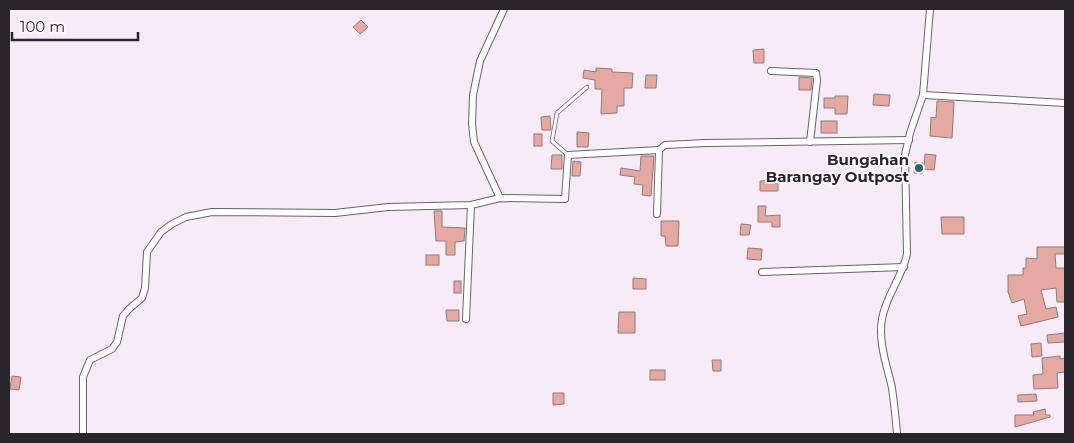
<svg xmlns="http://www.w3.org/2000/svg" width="1074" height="443" viewBox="0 0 1074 443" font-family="Montserrat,sans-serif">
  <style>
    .building { fill: #e5a9a1; stroke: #8e7c7a }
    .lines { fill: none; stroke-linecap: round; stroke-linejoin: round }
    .lane-casing { stroke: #6b616d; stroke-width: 4.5 }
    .street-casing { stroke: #6b616d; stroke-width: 8 }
    .lane { stroke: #fff; stroke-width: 3 }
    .street { stroke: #fff; stroke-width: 6 }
    .poi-dot { fill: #2d617d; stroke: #fefcfe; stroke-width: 2 }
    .labels { text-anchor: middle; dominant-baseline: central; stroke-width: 4; stroke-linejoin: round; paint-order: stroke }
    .poi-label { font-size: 15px; font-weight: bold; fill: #2a252a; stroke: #fefcfe; text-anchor: end }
  </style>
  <rect width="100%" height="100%" fill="#f7ebf8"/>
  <!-- building -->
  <g class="building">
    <path d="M361 20 368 27 360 34 353 27Z"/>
    <path d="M764 49V63H754L753 50Z"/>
    <path d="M596 68 612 69V72L633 73 632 88H624V106H617V113L601 114 602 89H595V80L583 78 584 70 596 72Z"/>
    <path d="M646 75H657L656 88H645Z"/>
    <path d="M799 77 812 78 811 90H799Z"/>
    <path d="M874 94 890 95 889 106 873 105Z"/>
    <path d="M835 96H848L847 114H835V108H824V98H835Z"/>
    <path d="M937 101 954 102 952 138 930 136 931 117 936 118Z"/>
    <path d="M550 116 551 130H542L541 117Z"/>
    <rect x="821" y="121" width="16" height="12"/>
    <path d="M577 132 589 133 588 147H577Z"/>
    <rect x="534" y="134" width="8" height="12"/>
    <path d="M925 154 936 155 934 170 924 169Z"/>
    <path d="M552 155H562V169H551Z"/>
    <path d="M641 156H654L651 196 642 195 643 185 634 184 635 177 620 175 621 168 640 171Z"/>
    <path d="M573 161 581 162 580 176H572Z"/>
    <path d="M915 162 923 163 922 174 914 173Z"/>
    <path d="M778 180V191H760V181Z"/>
    <path d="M758 206H766L765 216 780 215V227H772V222H758Z"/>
    <path d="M434 211H442V227L465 228 464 241 455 242V255H446V241H436Z"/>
    <path d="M941 217H964V234H942Z"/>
    <path d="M661 221H679L678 246H666L665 236H661Z"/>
    <path d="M741 224 751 225 749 235H740Z"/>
    <path d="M1037 247H1065V254H1055L1056 268H1065V302H1057L1056 288 1041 290 1046 309 1056 307 1058 317 1021 326 1018 316 1027 314 1024 299 1012 303 1008 292V275H1023V268H1026V258L1037 259Z"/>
    <path d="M748 248 762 249 761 260 747 259Z"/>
    <rect x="426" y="255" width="13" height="10"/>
    <path d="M633 278 646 279V289H633Z"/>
    <rect x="454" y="281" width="7" height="12"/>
    <path d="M446 310H459V321H447Z"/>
    <path d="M619 312H635V333H618Z"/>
    <path d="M1065 333V342L1048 343 1047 335Z"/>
    <path d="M1041 343 1042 356 1032 357 1031 344Z"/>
    <path d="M1060 356V359L1065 358V372L1057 373 1058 388 1034 389 1033 375 1043 374 1042 358Z"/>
    <path d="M712 360H721V371H713Z"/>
    <rect x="650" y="370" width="15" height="10"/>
    <path d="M12 376 21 377 19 390 10 389Z"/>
    <path d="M553 393H564V404L553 405Z"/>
    <path d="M1036 394 1037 401 1018 402V395Z"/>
    <path d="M1045 409 1046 415H1050V417L1015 427V415H1034L1033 412Z"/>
  </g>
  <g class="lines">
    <!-- lane casing -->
    <g class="lane-casing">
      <path id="lane" d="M568 155 552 141 557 113 587 87"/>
    </g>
    <!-- street casing -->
    <g class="street-casing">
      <g id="street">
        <path d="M771 71 816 73 817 80 810 142"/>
        <path d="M923 95 1065 103"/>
        <path d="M500 198 474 142 472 124 473 95 480 61 504 9"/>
        <path d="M657 214 659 150"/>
        <path d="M762 272 904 267"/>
        <path d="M466 319 471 205"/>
        <path d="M83 434V377L90 360 112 349 117 342 123 316 129 309 142 298 145 288 147 252 161 232 172 224 186 217 212 212 335 213 388 207 471 205 500 198 565 199 568 155 659 150 665 145 705 143 909 140"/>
        <path d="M897 434C896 419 894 403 892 388 887 366 878 342 882 319 886 295 902 278 907 254L905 155 910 133 923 95 930 9"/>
      </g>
    </g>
    <!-- lane -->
    <use href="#lane" class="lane"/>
    <!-- street -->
    <use href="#street" class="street"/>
  </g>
  <!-- markers -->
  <circle class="poi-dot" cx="919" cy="168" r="5"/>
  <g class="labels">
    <!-- poi labels -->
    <g class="poi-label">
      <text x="909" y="159">Bungahan<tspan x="909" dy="17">Barangay Outpost</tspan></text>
    </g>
  </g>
  <!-- border -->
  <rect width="1074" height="443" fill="none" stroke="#2a252a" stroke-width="20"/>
  <!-- scale -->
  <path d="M12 32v8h126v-8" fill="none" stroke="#2a252a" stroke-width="2.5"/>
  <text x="20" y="32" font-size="15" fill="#2a252a" stroke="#fefcfe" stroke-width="4" paint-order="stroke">100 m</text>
</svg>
